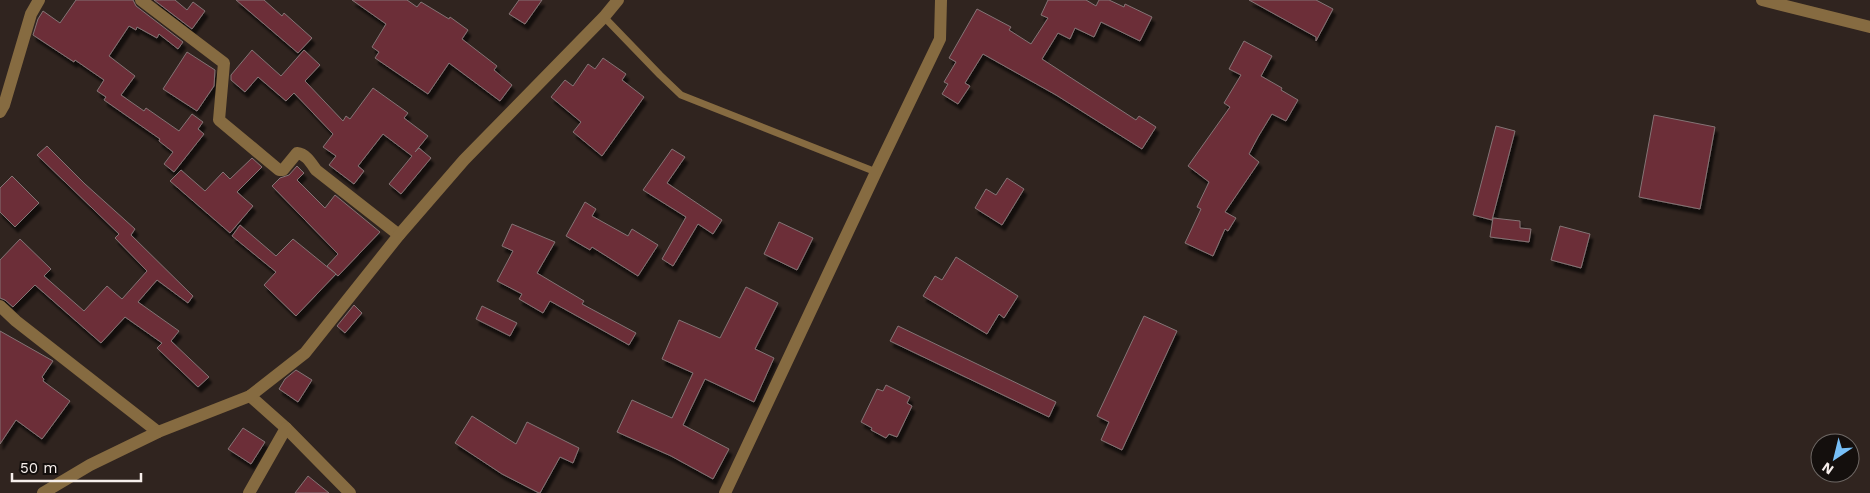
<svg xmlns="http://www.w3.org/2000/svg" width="1870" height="493" viewBox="0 0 1870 493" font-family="'Work Sans',sans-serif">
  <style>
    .building { fill: #6c2d38; stroke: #847475; filter: url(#shadow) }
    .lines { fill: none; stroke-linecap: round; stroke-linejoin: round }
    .lane { stroke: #866b41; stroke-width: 7 }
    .street { stroke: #866b41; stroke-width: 12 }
  </style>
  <defs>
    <filter id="shadow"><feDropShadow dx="3" dy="5.5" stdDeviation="1" flood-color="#0009"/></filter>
  </defs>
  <rect width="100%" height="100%" fill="#30241f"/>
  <!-- building -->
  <g class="building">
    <path d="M76 0H133L136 6 183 42 178 49 159 34 157 38 137 27 136 30 129 26 109 56 135 76 121 95 144 111 146 108 179 131 192 114 203 122 198 129 204 134 174 172 164 164 173 152 159 141 160 139 104 100 106 97 97 91 104 80 75 60 74 62 33 35 38 19 43 11 60 23Z"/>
    <path d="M154 0H175L187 10 193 2 205 11 192 29Z"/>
    <path d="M236 0H264L282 16 284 13 312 38 298 53Z"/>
    <path d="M352 0H407L417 7 421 2 449 19 450 17 468 30 462 39 497 66 494 70 512 85 500 101 449 63 428 94 375 58 379 52 372 47 386 24Z"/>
    <path d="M519 0H542L525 24 509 14Z"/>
    <path d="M1048 0H1086L1096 6 1099 0H1109L1124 7 1125 4 1152 17 1140 41 1101 22 1094 37 1075 28 1070 39 1058 33 1042 59 1136 120 1139 116 1156 127 1142 149 1056 95 983 54 965 83 970 86 958 104 942 94 948 84 944 82 956 62 949 58 977 9 1011 27 1009 30 1031 44 1048 18 1041 15Z"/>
    <path d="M1249 0H1316L1333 9 1316 41V37Z"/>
    <path d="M1244 41 1272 56 1261 76 1282 88 1281 90 1298 100 1286 121 1272 114 1258 137 1249 154 1259 162 1225 212 1236 218 1228 231 1225 229 1213 256 1185 243 1201 209 1197 207 1209 182 1188 166 1230 107 1224 103 1241 75 1229 69Z"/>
    <path d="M252 50 281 76 304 50 320 65 305 81 343 121 346 116 350 119 373 88 408 113 404 118 428 136 415 152 419 148 431 158 401 194 389 184 412 156 383 134 358 166 364 171 354 184 329 165 336 156 323 147 333 134 294 93 286 101 258 77 245 92 231 80V75Z"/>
    <path d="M187 52 215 70 214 86 197 111 163 89Z"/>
    <path d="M603 58 626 74 622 80 644 97 602 156 573 132 581 122 551 97 565 80 573 86 588 64 595 69Z"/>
    <path d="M1654 115 1715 127 1700 209 1639 197Z"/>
    <path d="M1496 126 1515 131 1492 220 1473 215Z"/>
    <path d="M47 146 85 184 135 229 131 235 193 296 188 303 157 280 138 302 179 331 171 341 209 377 198 387 157 348 162 343 125 317 101 343 35 285 13 307 5 300 0 298V260L20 239 51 269 44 276 84 311 107 286 122 299 147 271 115 238 119 234 37 155Z"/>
    <path d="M672 149 685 157 667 183 722 220 713 234 698 224 673 266 662 259 686 217 643 190Z"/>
    <path d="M252 158 262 167 237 192 253 206 230 233 170 181 181 170 205 191 223 172 230 179Z"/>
    <path d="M297 166 304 173 297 180 325 208 335 195 380 232 338 276 327 266 338 254 272 186 280 178 289 175Z"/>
    <path d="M12 176 39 203 15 227 0 212V188Z"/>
    <path d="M1007 178 1024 189 1002 225 975 208 986 189 996 195Z"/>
    <path d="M585 202 596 209 592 216 628 236 632 229 658 245 638 276 592 247 590 250 566 236Z"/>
    <path d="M1493 218 1520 221V228L1531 229 1529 242 1490 237Z"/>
    <path d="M779 222 813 238 797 270 764 254Z"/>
    <path d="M512 224 555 242 537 273 584 301 582 304 636 333 629 345 550 301 543 313 519 299 522 294 497 281 513 251 502 246Z"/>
    <path d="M240 225 276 256 293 239 336 274 296 316 264 285 276 272 232 236Z"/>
    <path d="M1560 226 1590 234 1581 268 1551 260Z"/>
    <path d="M956 257 1018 296 1004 318 999 314 987 334 923 296 935 276 942 280Z"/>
    <path d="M746 287 778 303 755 349 774 358 754 402 705 379 683 425 729 449 713 479 671 456 617 432 632 400 672 418 693 373 662 359 679 320 720 338Z"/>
    <path d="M354 305 362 313 345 333 337 326Z"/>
    <path d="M482 306 517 323 510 336 476 319Z"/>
    <path d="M1144 316 1177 331 1122 450 1101 440 1109 422 1097 416Z"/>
    <path d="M898 326 1056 402 1049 417 890 341Z"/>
    <path d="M0 331 53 361 42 377 44 379 43 381 70 401 42 439 16 420 0 444Z"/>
    <path d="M296 370 312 380 298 402 279 389 285 379Z"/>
    <path d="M886 385 910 397 907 403 912 406 897 437 889 434 886 438 871 430 872 428 861 422 877 389 883 391Z"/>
    <path d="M472 416 516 444 527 422 579 448 573 463 560 457 540 493H539L502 474 455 443Z"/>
    <path d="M243 428 265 442 251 464 228 449Z"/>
    <path d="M308 476 329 493H295Z"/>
  </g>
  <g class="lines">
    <!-- lane -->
    <path class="lane" d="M604 17 660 75 681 95 876 172"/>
    <!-- street -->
    <g class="street">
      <path d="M141 0 224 63 219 120 279 170H283L297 153C306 154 311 163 316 170L399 235"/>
      <path d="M1762 0 1870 27"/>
      <path d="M0 112 4 105 31 14 39 0"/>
      <path d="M0 306 16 321 158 432"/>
      <path d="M250 396 286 428 350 493"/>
      <path d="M43 493 90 465 158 432 250 396 305 353 399 235 464 160 604 17 618 0"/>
      <path d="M249 493 286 428"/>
      <path d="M725 493 876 172 940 39 941 0"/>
    </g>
  </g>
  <!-- north arrow -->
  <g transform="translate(1835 458) rotate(215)"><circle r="24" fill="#140f0d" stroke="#6f6966"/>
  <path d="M0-4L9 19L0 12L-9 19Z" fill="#77bff7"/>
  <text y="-8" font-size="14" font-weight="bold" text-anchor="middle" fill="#f7efec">N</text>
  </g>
  <!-- scale -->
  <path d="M12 473v8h129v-8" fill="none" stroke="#f7efec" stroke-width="2.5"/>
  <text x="20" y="473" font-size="15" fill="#f7efec" stroke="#140f0d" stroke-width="4" paint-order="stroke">50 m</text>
</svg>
